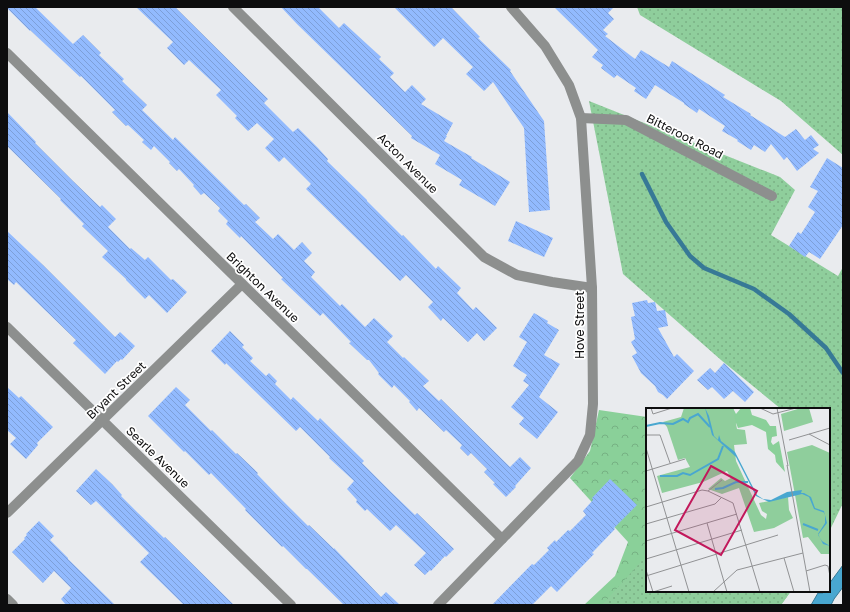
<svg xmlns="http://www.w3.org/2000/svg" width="850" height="612" viewBox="0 0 850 612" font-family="'Golos Text',sans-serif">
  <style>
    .forest { fill: url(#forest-crowns) }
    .park { fill: url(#park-dots) }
    .water { fill: #49a7d0; stroke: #377996 }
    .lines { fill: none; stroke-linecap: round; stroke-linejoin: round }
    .stream { stroke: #377996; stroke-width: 4.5 }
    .building { fill: url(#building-back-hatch) }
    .minor { stroke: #8d8f8e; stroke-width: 10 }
    .labels { text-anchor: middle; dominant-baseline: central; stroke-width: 3.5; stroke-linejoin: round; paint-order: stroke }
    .street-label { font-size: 12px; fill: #0d0d0e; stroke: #fff }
    .inset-river { fill: none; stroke: #49a7d0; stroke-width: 2 }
    .inset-road { fill: none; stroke: #919294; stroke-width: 1 }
    .view { fill: #c2185b; fill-opacity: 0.15; stroke: #c2185b; stroke-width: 2 }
    .inset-edge { fill: none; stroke: #0d0d0e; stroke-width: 2 }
  </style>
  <defs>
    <pattern id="forest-crowns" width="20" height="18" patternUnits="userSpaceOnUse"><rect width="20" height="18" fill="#8ad099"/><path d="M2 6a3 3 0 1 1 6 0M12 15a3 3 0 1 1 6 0" fill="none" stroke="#76b183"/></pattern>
    <pattern id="park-dots" width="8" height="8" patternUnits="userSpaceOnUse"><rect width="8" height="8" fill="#8fce9c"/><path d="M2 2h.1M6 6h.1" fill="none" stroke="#7ab085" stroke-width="1.8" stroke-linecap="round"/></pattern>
    <pattern id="building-back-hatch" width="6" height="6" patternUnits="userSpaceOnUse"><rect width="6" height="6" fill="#92bafe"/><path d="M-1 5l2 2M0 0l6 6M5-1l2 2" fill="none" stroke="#7d9fd8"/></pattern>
  </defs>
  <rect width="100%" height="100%" fill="#e9ebee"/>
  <!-- forest -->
  <path class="forest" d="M599 410 647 417V591H791L781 605H584L615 576 628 542 570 478 590 451Z"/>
  <!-- park -->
  <g class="park">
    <path d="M637 7H843V155L781 101 640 15Z"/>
    <path d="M589 101 780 177 795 190 771 235 838 276 843 267V503L829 532V409H781L721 360 623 274Z"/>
    <path d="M647 555V591H791L781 605H602Z"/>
  </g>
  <!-- water -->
  <path class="water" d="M843 565V587L834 599 831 605H811L818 593H823L824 591H829V584Z"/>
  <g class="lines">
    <!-- stream -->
    <path class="stream" d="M642 174 666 222 690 256 704 268 754 289 789 314 826 348 843 373"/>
  </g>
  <!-- building -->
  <g class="building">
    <path d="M7 7H35L73 44 83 35 101 53 99 55 124 79 122 81 147 105 142 110 173 140 175 137 244 205 246 204 260 218 255 222 273 239 278 234 294 250 302 242 312 253 304 261 315 272 311 277 340 306 342 304 365 327 374 318 393 336 387 342 403 358 404 357 429 381 423 386 439 401 441 399 510 467 520 457 531 468 515 486 516 487 506 497 493 484 495 483 484 472 487 469 471 453 468 456 460 448 462 445 446 430 444 432 419 408 417 411 409 402 410 401 394 385 392 388 378 374 379 373 369 360H367L349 343 351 342 323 313 320 316 281 279 283 278 241 236 240 238 226 224 228 221 218 211 220 208 204 193 201 195 193 186 194 185 179 169 177 171 169 163 170 162 154 146 151 150 142 142 144 140 128 125 126 126 112 112 115 110 81 76 80 77 30 30V31L7 8Z"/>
    <path d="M136 7H175L268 99 264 103 293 132 298 128 318 148 328 159 327 161 367 200V201L402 236 403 235 436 269 438 266 461 288 457 293 473 310 476 307 497 328 484 341 477 333 468 342 443 318 441 321 428 307 433 302 406 275 400 281 306 189 311 184 284 157 279 162 265 148 274 139 257 123 248 131 235 118 237 116 216 95 221 90 189 60 184 65 167 48 173 42Z"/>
    <path d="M281 7H318L339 28 344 23 381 57 379 59 394 73 390 77 405 92 412 85 426 99 421 104 453 123 446 136H447L444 141 472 157 471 158 510 182 495 206 459 185 462 180 435 164 440 155 411 138 412 136 297 24Z"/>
    <path d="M394 7H451L480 37 478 38 511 70 510 71 544 121 550 210 529 212 524 128 493 82 484 91 466 74 473 67 443 38 434 47Z"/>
    <path d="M554 7H614L608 13 614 19 603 30 608 34 605 36 635 59 641 50 669 67 672 61 725 95 723 97 751 114 750 115 785 137 796 129 805 140 811 135 819 145 813 149 819 153 797 171 787 157 784 160 771 144 765 152 754 145 751 150 737 141 738 140 722 131 725 126 699 109 697 113 684 104V103L655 85 646 99 634 91 636 88 617 75 614 78 601 68 603 65 592 57 598 50Z"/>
    <path d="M7 112 36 142 35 143 73 181 100 207 102 205 116 219 108 227 130 249 131 248 145 260 148 257 171 280 173 279 187 292 167 313 149 295 145 299 126 280V279L102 257 108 251 82 226 84 224 60 200 61 199 7 146Z"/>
    <path d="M827 158 843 168V225L820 259 809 252 805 257 789 246 798 232 801 234 815 212 808 207 818 191 810 187Z"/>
    <path d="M516 221 553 238 544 257 508 241Z"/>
    <path d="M7 231 43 265 115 337 120 332 135 346 122 360 121 359 118 362 117 361 105 374 73 343 76 340 16 282 14 285 7 279Z"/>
    <path d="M647 300 648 303 655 302 657 311 665 310 668 326 658 328 674 357 677 354 694 371 667 399 663 395 658 392 655 386 641 373 632 356 637 353 631 342 635 339 631 317 635 316 632 303Z"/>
    <path d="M534 313 548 321 547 323 559 330 544 355 560 364 539 397 558 412 537 439 519 424 524 418 511 407 529 385 523 381 527 375 513 366 527 342 519 337Z"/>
    <path d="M230 331 244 345 242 347 253 358 250 361 266 376 269 373 277 381 275 384 291 400 293 397 318 421 320 418 364 461 362 463 391 492 415 515 417 513 454 549 446 557 445 556 431 571 430 570 425 575 414 565 426 553 396 525 390 531 367 509 365 511 356 502 357 500 347 489 354 481 329 458 330 457 300 427 296 431 226 363 225 365 211 351Z"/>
    <path d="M724 363 754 392 745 402 733 391 724 399 712 387 708 390 697 380 710 368 715 373Z"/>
    <path d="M7 387 19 398 21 396 53 427 37 443 38 445 26 459 10 444 16 438 7 430Z"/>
    <path d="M176 387 190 400 185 405 211 431 212 430 236 454 237 453 258 473 257 474 281 499 308 526 309 525 334 549V548L381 597 386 592 400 605H344L307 569H306L283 546 282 547 245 510 246 509 211 473 209 475 185 451 184 452 148 416Z"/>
    <path d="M96 469 112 484 122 495 121 496 138 513 164 538 165 537 234 605H184L140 562 149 553 96 501 91 505 76 491Z"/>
    <path d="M610 479 637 505 614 528 615 529 592 553 594 554 557 592 551 586 532 605H492L532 564 534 565 549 550 547 548 555 540 556 542 568 530 570 531 586 515 583 511 593 500 592 498Z"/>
    <path d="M39 521 54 536 50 540 68 558V559L115 605H66L61 599 71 588 54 571 43 583 12 552 25 539 24 538 27 535 26 534Z"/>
  </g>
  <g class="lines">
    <!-- minor -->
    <g class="minor">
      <path d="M233 7 484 257 517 275 552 282 592 288"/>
      <path d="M7 53 502 539"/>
      <path d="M581 118 626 120 772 196"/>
      <path d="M7 327 291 605"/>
      <path d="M7 513 242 284"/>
      <path d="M7 599 13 605"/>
      <path d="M438 605 578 461 590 435 593 404 592 288 581 118 569 85 545 46 511 7"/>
    </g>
  </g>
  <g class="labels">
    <!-- street labels -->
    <g class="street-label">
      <text transform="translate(685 136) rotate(27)">Bitteroot Road</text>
      <text transform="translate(408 163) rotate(45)">Acton Avenue</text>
      <text transform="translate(263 287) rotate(44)">Brighton Avenue</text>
      <text transform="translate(579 325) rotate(-90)">Hove Street</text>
      <text transform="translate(116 390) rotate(-44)">Bryant Street</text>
      <text transform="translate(158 457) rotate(44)">Searle Avenue</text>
    </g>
  </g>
  <!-- overview -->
  <g transform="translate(646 408)">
    <rect width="184" height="184" fill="#e9ebee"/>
    <path d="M87 0 90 6 95 0H104L106 7 120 12 124 18H130L131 28 126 29 125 34 127 37 133 33 139 64 130 54 129 47 122 41 120 24 106 17 92 20 90 15 82 16Z" fill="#8ad099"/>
    <path d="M38 0H87L91 21 99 22 101 36 88 37 90 53 115 107 120 111 121 106 116 103 113 95 142 89 143 102 147 110 128 120 108 124 93 80 76 86 62 81 75 70 79 73 85 70 81 63 57 74 16 85 11 68 44 59 39 50 32 52 21 19 17 14 35 9ZM155 0H163L167 14 138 23 135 6ZM166 37 184 45V146H175L162 129 157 130 141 44Z" fill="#8fce9c"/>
    <path d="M59 0 63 8 68 28 72 32 73 27 75 33 89 44 111 87 117 91 125 92 141 84 156 82 155 85H158L165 89 169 100 178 103 181 115 172 127 176 133 184 138 177 136 172 126 179 115V105L168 101 163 89 156 86 123 94 110 88 90 49 66 27Z" fill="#49a7d0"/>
    <path class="inset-river" d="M0 18 14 15 27 16 37 11 42 14 44 10 52 6 64 19M14 68H31L37 65 44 67 72 51 77 38M69 81 77 80 90 74H102M157 116 172 122"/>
    <path class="inset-road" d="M5 0 7 6 26 0M114 0 127 6 150 0M131 0 142 58M163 26 184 37M0 27H14L24 55M143 32 184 20M0 40 43 184M141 57 164 184M0 63 39 51M62 83 76 72M0 99 56 82 62 83 87 95 114 184M61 115 81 184M0 116 69 96 76 89M0 133 91 106M138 150 148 184M0 151 96 122M0 162 7 184M160 163 179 157 182 158 184 168M0 168 132 127M7 184 26 178M67 184 91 162 157 145"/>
    <path class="view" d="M65 58 111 83 75 147 29 122Z"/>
    <rect width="184" height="184" class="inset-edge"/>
  </g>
  <!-- border -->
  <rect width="850" height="612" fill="none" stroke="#0d0d0e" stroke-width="16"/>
</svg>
